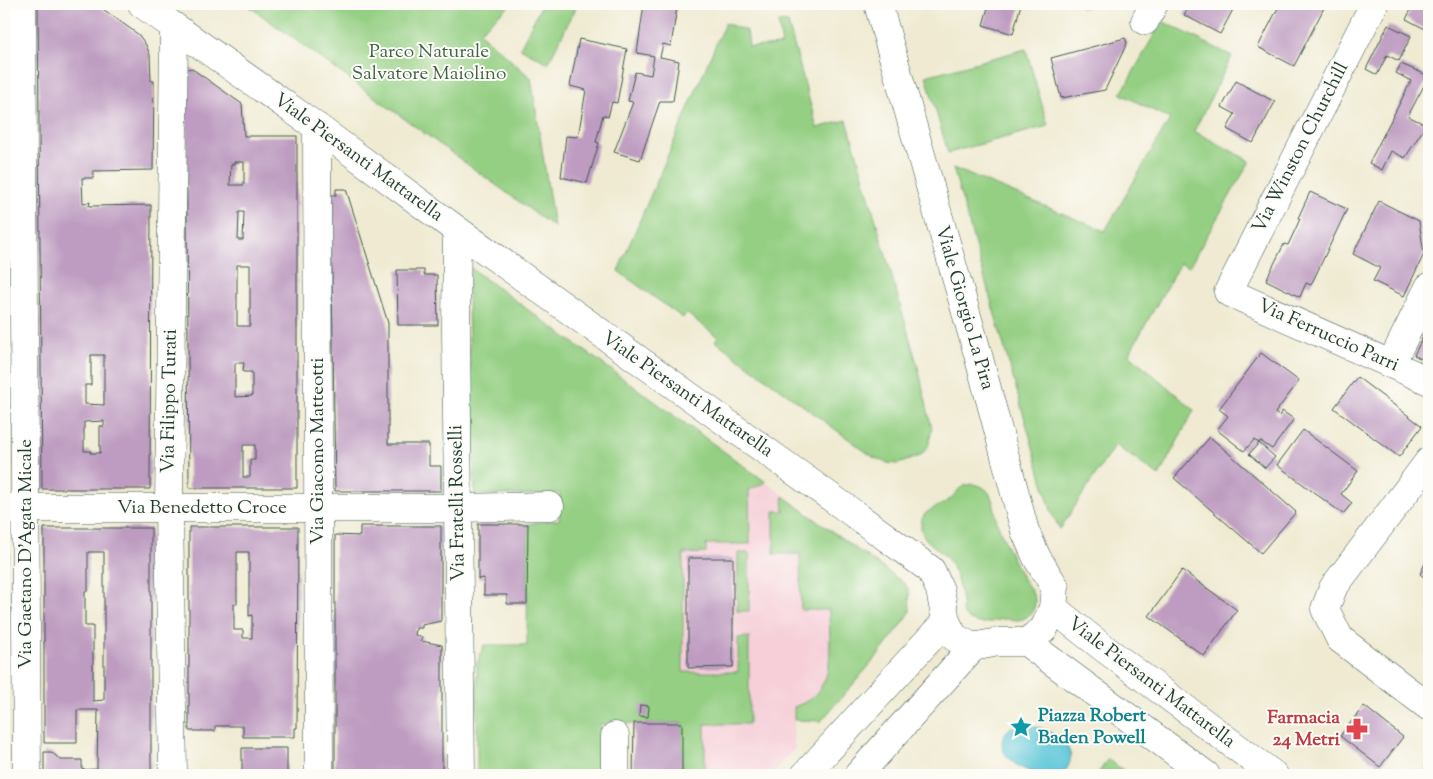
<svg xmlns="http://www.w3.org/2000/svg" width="1433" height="779" viewBox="0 0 1433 779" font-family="'Sorts Mill Goudy',serif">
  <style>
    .built { fill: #f6cfd8 }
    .green { fill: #94cf83; stroke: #5a865c }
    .water { fill: #5ec7d9; stroke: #3e8286 }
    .building { fill: #be9cc1; fill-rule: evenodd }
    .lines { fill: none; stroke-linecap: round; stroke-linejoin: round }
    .street-casing { stroke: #3e574c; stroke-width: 29 }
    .secondary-casing { stroke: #3e574c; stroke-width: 29 }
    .street { stroke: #fff; stroke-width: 28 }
    .secondary { stroke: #fff; stroke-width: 28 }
    .labels { text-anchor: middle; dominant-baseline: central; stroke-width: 4; stroke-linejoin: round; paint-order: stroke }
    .park-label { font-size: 19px; fill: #3c6248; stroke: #fdfcf7 }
    .street-label { font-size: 19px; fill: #1f3d34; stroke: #fdfcf7 }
    .culture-label { font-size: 19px; font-weight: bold; fill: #0d838f; stroke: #fdfcf7; text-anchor: start }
    .health-label { font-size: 19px; font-weight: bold; fill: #be3a42; stroke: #fdfcf7; text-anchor: end }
  </style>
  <rect width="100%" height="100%" fill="#fdfcf7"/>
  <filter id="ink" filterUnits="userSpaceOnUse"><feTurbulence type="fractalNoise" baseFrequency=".02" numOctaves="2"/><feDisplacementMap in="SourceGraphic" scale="10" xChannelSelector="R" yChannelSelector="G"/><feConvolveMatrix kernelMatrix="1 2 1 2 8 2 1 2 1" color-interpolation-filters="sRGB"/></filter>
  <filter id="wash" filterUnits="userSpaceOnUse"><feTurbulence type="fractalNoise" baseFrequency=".0096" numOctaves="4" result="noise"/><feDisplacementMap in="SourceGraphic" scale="20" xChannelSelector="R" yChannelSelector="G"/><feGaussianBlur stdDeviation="1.12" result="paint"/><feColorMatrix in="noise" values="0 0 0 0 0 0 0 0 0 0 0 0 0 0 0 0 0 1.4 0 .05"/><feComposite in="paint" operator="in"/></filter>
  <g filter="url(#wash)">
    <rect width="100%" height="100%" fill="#efead1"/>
    <!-- built -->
    <path class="built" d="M637 388 905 584 909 591 910 612 903 623 875 659 821 721 794 720 793 738 795 748 771 775H682V723H634Z"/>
    <!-- green -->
    <g class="green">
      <path d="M246 4H511L479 32 531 78 554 227Z"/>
      <path d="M542 4H578L548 63 520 48Z"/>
      <path d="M1162 21 1232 56 1194 131 1250 161 1189 267 1180 263 1129 354 1194 410 1159 476 1115 445 1060 529 1052 514 953 168 1105 231 1170 119 1121 94Z"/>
      <path d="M778 22 788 23 817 128 847 120 918 367 932 429 928 447 920 456 898 464 887 463 873 457 715 341 718 337 686 313 683 318 618 271 725 23 747 31 749 47 782 45Z"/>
      <path d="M1026 49 1048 126 948 153 926 76Z"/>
      <path d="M469 267 766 482 749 490 750 544H706V553L683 554V672H738V638L749 637V724H705V775H682V723L600 724V775H477V664L484 645H527L528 524 559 520 560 493 537 495H475L468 311Z"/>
      <path d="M973 484C979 485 985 487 989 493 994 501 995 512 997 522 1003 539 1012 557 1020 574 1024 582 1033 590 1035 600 1036 611 1027 620 1017 620 1013 620 1009 618 1006 619 994 619 984 627 973 621 968 620 964 616 962 611 962 610 963 604 962 603 961 590 956 576 951 564 944 550 920 542 921 526 921 510 935 509 946 502 958 494 956 486 973 484Z"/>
      <path d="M783 496 905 584 909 591 910 612 903 623 875 659 821 721 794 720V707C839 691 829 648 829 610H801L800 554H774V511H784Z"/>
      <path d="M738 553H749V611H737Z"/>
      <path d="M1108 759 1127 773 1125 775H1097Z"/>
    </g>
    <!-- water -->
    <path class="water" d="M1020 725C1029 726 1038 726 1046 730 1054 734 1065 742 1069 750 1073 757 1069 769 1062 773 1058 776 1051 775 1047 775 1030 775 996 759 1003 738 1006 729 1012 726 1020 725Z"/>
    <g id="blocks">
      <!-- building -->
      <g class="building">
        <path d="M38 4H96L139 35 146 45 150 55 151 81H154L153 170 93 171 94 178H82L83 203 90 202 89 206 151 205 150 489H42ZM91 355H104V405L85 404V385H91ZM104 421V426H100V453H90L91 451H84V422Z"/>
        <path d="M644 4 677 7 671 46 663 44 660 57 679 61 673 101H660L640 160 614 152 633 102 628 101 635 72 651 75 654 56 637 53Z"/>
        <path d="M989 4H1021L1013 34 983 25Z"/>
        <path d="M1080 4H1099L1081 9Z"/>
        <path d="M1190 4H1236L1220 34 1184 15Z"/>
        <path d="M1280 4H1326L1294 66 1258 47Z"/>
        <path d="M1423 4H1429V31L1406 19 1413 6 1420 9Z"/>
        <path d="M1388 25 1411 36 1399 61 1387 55 1377 75 1366 69Z"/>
        <path d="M1125 38 1127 43 1105 90 1061 98 1051 58Z"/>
        <path d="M579 39 627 49 617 103 612 102 608 117 603 115 596 142 599 143 587 183 561 177 566 136 578 137 586 90 570 86Z"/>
        <path d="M1401 64 1429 76 1408 116 1426 125 1405 158 1391 151 1382 170 1369 163 1411 81 1396 73Z"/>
        <path d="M191 68 242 104 244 136H297V488H189L186 70ZM234 162H244V185H230L231 164H234ZM239 212H244L243 240H238ZM237 265H250V326H237ZM235 363H244L243 372H252V396L235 397ZM243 445H255V460H250V477H243Z"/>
        <path d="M1236 81 1275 102 1253 143 1227 129 1235 114 1222 107Z"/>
        <path d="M336 189H346L388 323V444H429V466H441V491H335L331 195H336Z"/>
        <path d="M1310 192 1347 209 1311 285 1306 283 1300 297 1266 280 1284 244 1288 245 1300 219 1298 218Z"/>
        <path d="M1379 201 1419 221 1424 254 1404 296 1373 281 1380 268 1353 254Z"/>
        <path d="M397 270H424V275H437L438 325H398Z"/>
        <path d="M1429 324V363L1414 355Z"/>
        <path d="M1261 353 1299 381 1275 413 1279 416 1282 411 1294 419 1272 449 1260 441 1259 443 1254 440 1244 451 1217 430 1228 416 1219 409Z"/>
        <path d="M1357 377 1422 426 1399 457 1334 408Z"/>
        <path d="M1303 430 1358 471 1341 494 1352 503 1343 514 1277 465Z"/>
        <path d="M4 431H5L6 492H4Z"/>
        <path d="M1210 437 1296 512 1261 553 1174 478Z"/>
        <path d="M1259 443 1275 457 1265 468 1249 454Z"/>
        <path d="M478 524H528L527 604H507V595H484V578L478 579Z"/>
        <path d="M360 526H441V621L422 625V628H416L415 635 422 637 421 641 442 645V775H335V535L360 536Z"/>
        <path d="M189 527H298L297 728H295V737H243V726H215V731H189ZM237 552H249V616L252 615V638H243V630H234V604H237Z"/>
        <rect x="4" y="528" width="2" height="156"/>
        <path d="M44 528H151V775H44V752H51L61 760H82V770L97 769 98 710H77V743H44ZM88 552H104V700L93 701V626H85V591H88Z"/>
        <path d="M1429 555V581L1420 574Z"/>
        <path d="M688 558H733V667L688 668Z"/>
        <path d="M1182 570 1237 610 1204 656 1149 616Z"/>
        <path d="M4 702 7 705 6 736H4Z"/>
        <path d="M640 705 649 706 648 717 639 716Z"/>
        <path d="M1364 706 1403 737 1380 767 1340 736Z"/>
        <path d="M634 723H682V775H633Z"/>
        <path d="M242 748H287V775H188V772H242Z"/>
        <path d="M1429 764V775H1421Z"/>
      </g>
    </g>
  </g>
  <g filter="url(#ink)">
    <use href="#blocks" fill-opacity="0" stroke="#3e574c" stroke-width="1"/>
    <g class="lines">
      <!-- street casing -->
      <g class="street-casing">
        <g id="street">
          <path d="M22 4 27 775"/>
          <path d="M1374 4 1228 292 1429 381"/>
          <path d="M1145 21 1154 4"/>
          <path d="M317 127 319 775"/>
          <path d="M457 230 456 328 461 775"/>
          <path d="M1391 364 1429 287"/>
          <path d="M1429 461 1333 588 1325 609 1340 639 1429 707"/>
          <path d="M4 508H458L550 506"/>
          <path d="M615 736V775"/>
          <path d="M173 775 169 508 174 27"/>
          <path d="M805 775 946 621"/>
          <path d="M858 775 973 647"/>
        </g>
      </g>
      <!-- secondary casing -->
      <g class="secondary-casing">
        <g id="secondary">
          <path d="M142 4 317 127 457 230 850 511 931 570 940 590 946 621 954 637 973 647 998 642H1026L1206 775"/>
          <path d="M878 4 977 351 1025 531 1037 558 1055 587 1053 608 1044 629 1026 642"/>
          <path d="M1053 608 1101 646 1274 775"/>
        </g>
      </g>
      <!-- street -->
      <use href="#street" class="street"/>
      <!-- secondary -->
      <use href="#secondary" class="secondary"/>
    </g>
  </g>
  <!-- icons -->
  <defs>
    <g id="sight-bare" transform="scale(1.725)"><path d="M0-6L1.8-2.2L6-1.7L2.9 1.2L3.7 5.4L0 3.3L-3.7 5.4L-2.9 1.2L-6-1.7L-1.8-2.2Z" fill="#0f9aa8" stroke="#fdfcf7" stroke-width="2.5" paint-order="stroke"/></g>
    <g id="pharmacy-bare" transform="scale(1.725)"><path d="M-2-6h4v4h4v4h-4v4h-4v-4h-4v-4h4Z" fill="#e0444e" stroke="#fdfcf7" stroke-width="2.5" paint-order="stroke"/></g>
  </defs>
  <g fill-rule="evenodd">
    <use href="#sight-bare" x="1021" y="727"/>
    <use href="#pharmacy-bare" x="1357" y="729"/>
  </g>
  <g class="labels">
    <!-- park labels -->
    <g class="park-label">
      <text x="429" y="52">Parco Naturale<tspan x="429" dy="22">Salvatore Maiolino</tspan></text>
    </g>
    <!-- street labels -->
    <g class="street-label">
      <text transform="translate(1301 148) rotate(-63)">Via Winston Churchill</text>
      <text transform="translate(358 158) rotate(36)">Viale Piersanti Mattarella</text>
      <text transform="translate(964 308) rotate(74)">Viale Giorgio La Pira</text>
      <text transform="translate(1328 336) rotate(24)">Via Ferruccio Parri</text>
      <text transform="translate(687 395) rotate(35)">Viale Piersanti Mattarella</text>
      <text transform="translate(170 401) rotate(-89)">Via Filippo Turati</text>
      <text transform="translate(318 451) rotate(-90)">Via Giacomo Matteotti</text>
      <text transform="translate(458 503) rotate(-91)">Via Fratelli Rosselli</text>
      <text x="202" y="508">Via Benedetto Croce</text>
      <text transform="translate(26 554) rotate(-90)">Via Gaetano D'Agata Micale</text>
      <text transform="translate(1151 683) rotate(37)">Viale Piersanti Mattarella</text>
    </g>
    <!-- culture labels -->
    <g class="culture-label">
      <text x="1038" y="716">Piazza Robert<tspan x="1038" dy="22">Baden Powell</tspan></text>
    </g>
    <!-- health labels -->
    <g class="health-label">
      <text x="1340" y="718">Farmacia<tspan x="1340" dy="22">24 Metri</tspan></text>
    </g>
  </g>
  <!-- margin -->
  <rect width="1433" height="779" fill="none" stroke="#fdfcf7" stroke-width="20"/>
</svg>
